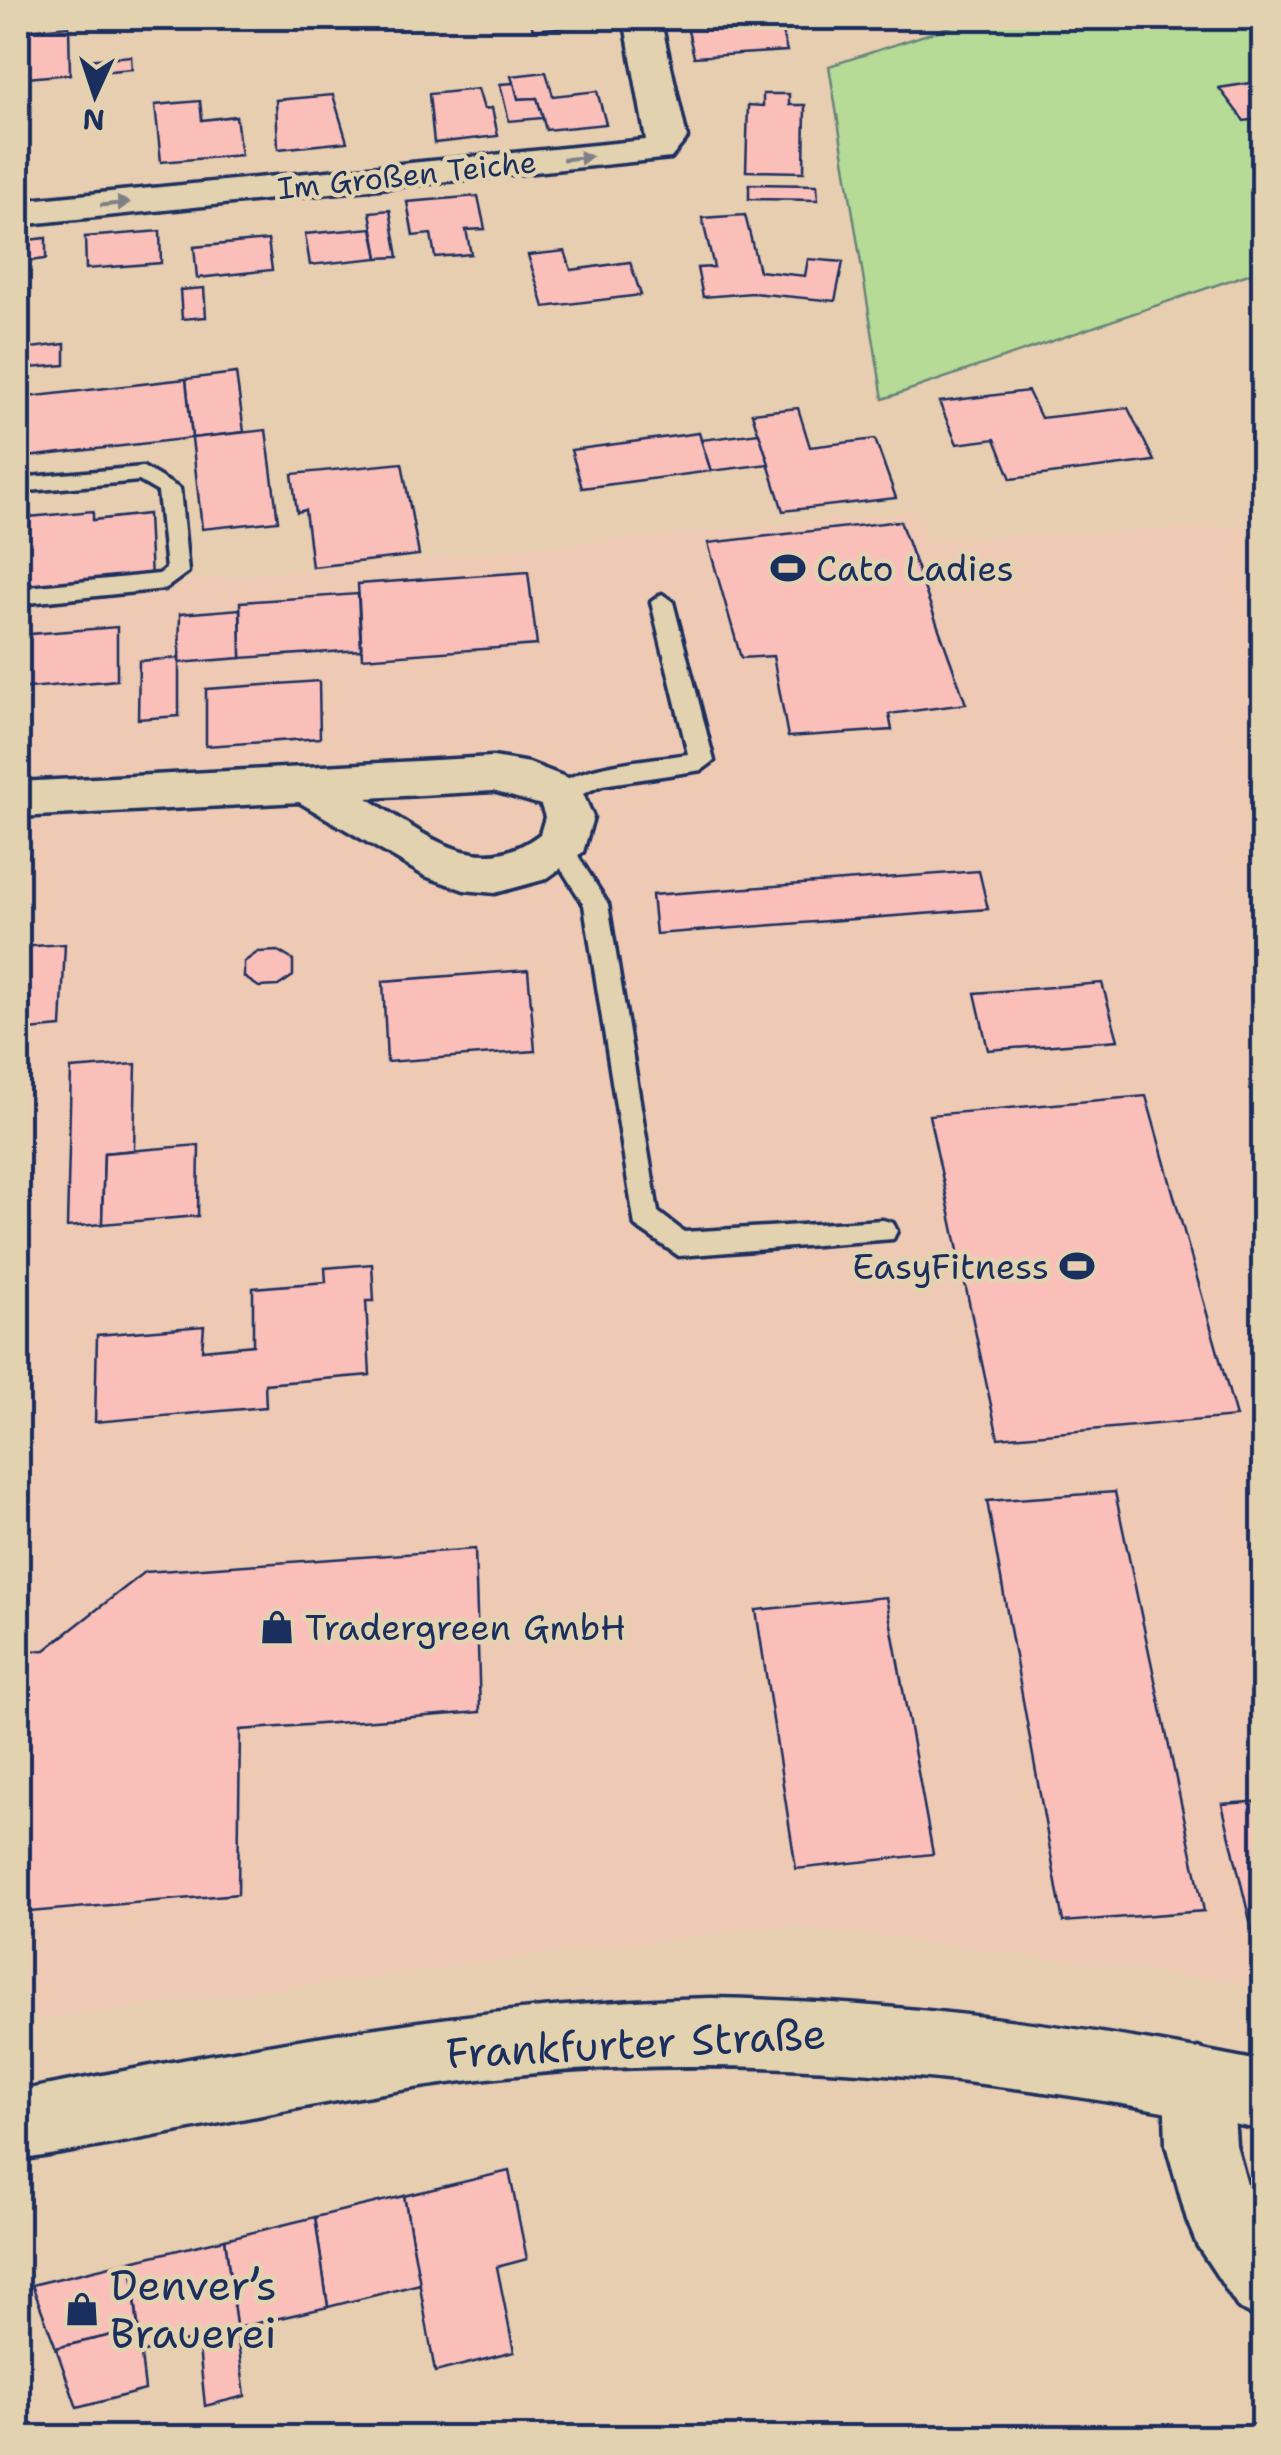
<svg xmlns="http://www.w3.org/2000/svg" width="1281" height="2455" viewBox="0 0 1281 2455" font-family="'Shantell Sans',sans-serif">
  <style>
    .built { fill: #eecab4 }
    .green { fill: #b5db96; stroke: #68857a; stroke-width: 2.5 }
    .building { fill: #fbbfba; stroke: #1b2f5e; stroke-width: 2.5 }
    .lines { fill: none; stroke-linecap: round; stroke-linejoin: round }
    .lane-casing { stroke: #1b2f5e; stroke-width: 7 }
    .street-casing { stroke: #1b2f5e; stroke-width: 7 }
    .secondary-casing { stroke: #1b2f5e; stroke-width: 7 }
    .lane { fill: #e3d2af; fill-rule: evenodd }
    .street { fill: #e3d2af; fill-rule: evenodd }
    .secondary { fill: #e3d2af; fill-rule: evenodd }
    .oneway { fill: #7f8086 }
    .labels { text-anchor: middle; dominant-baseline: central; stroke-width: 9; stroke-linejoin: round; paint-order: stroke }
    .far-street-label { font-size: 30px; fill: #1b2f5e; stroke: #e3d2af }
    .poi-label { font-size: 35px; fill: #1b2f5e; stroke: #e3d2af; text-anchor: start }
    .near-street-label { font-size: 42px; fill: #1b2f5e; stroke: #e3d2af }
    .near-poi-label { font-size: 42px; fill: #1b2f5e; stroke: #e3d2af; text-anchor: start }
  </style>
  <rect width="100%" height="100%" fill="#e8ceb1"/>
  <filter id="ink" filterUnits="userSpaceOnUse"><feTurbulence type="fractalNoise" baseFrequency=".01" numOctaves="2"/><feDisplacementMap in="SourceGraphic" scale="20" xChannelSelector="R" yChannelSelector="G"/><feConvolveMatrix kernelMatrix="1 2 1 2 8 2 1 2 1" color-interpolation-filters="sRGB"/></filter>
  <g filter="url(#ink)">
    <!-- built -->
    <path class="built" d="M920 511 927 541 1263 525V1985L787 1924 18 2021V598Z"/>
    <!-- green -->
    <path class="green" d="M977 18H1263V269L883 399 829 66Z"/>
    <!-- building -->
    <g class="building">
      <path d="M530 18H585L587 25 533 30Z"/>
      <path d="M779 21 787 51 694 57 687 26Z"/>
      <path d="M69 26 70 74 27 78V30Z"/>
      <path d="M131 56 132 69 88 73 87 60Z"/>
      <path d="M546 72 553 96 597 91 606 124 546 130 537 98 518 99 511 76Z"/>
      <path d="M1264 81V118L1244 121 1219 88Z"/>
      <path d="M514 83 518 99 537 98 543 118 509 121 500 84Z"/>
      <path d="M478 89 484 109 492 108 498 136 434 143 429 94Z"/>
      <path d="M763 94H789V105H805L804 172 746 171 748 105 763 106Z"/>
      <path d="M333 95 347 142 278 149 276 100Z"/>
      <path d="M200 101 202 120 236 116 241 155 161 162 155 105Z"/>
      <path d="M749 184 817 185 818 200 749 199Z"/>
      <path d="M478 196 485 229 466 230 471 254 435 257 431 234 413 236 407 202Z"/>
      <path d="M390 210 398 257 378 258 370 212Z"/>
      <path d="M745 215 759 271 805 276 808 259 843 262 835 301 753 293 703 297 697 268 714 267 702 218Z"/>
      <path d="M372 228 378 258 310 265 305 234Z"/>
      <path d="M160 231 161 263 86 269 85 237Z"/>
      <path d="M46 238V259L18 262V241Z"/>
      <path d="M268 240 272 270 197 278 194 247Z"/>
      <path d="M565 251 571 270 630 262 641 295 544 307 528 255Z"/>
      <path d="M204 288 206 317 182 319 180 290Z"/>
      <path d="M65 344V365L30 368V348Z"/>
      <path d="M236 373 244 432 192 438 186 379Z"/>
      <path d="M186 379 192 438 18 458V398Z"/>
      <path d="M1028 391 1041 418 1128 408 1154 461 1011 479 995 439 957 444 939 402Z"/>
      <path d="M798 408 810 447 875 439 896 498 783 511 752 413Z"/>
      <path d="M266 430 278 521 202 529 192 438Z"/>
      <path d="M699 433 711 471 582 488 571 450Z"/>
      <path d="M759 433 769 464 711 471 701 440Z"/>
      <path d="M402 463 419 555 312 567 305 510 297 512 292 474Z"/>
      <path d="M93 511V520L148 514 151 579 18 592V518Z"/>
      <path d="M900 521 966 704 889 714 892 730 788 737 773 656 741 658 708 543Z"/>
      <path d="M528 572 537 645 362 658 358 584Z"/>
      <path d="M358 594 361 650 241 658 240 602Z"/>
      <path d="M240 609 241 658 179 663 180 614Z"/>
      <path d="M117 627V680L18 689V635Z"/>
      <path d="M179 658V716L138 719 139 661Z"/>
      <path d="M319 681 320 738 206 746V689Z"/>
      <path d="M979 871 988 909 656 934 652 895Z"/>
      <path d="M65 944 61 1027 18 1031V947Z"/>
      <path d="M278 951 293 960V976L278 986 259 987 244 977V962L258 952Z"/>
      <path d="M528 970 535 1051 387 1062 383 981Z"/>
      <path d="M1102 983 1118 1040 988 1050 975 993Z"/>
      <path d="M136 1064 134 1150 104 1153 102 1224 67 1227 71 1069Z"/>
      <path d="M1146 1096 1236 1417 998 1438 929 1115Z"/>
      <path d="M199 1145 198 1216 102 1224 104 1153Z"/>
      <path d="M372 1264 374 1301H366L370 1375 265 1384 266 1407 95 1422 97 1335 204 1326 202 1350 253 1345V1288L326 1282 325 1268Z"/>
      <path d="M1115 1492 1204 1911 1063 1922 987 1501Z"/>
      <path d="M475 1549 480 1712 240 1730 238 1894 18 1913V1652L45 1650 145 1572Z"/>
      <path d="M886 1597 933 1854 796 1869 756 1610Z"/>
      <path d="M1264 1801V1975H1263L1222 1804Z"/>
      <path d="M509 2171 527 2259 497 2267 514 2352 435 2372 404 2196Z"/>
      <path d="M404 2196 420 2284 328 2307 315 2217Z"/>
      <path d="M315 2217 328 2307 236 2328 225 2239Z"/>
      <path d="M225 2239 245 2396 205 2406 198 2338 141 2353 131 2261Z"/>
      <path d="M131 2261 138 2329 56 2348 32 2285Z"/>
      <path d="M138 2329 145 2390 77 2408 56 2348Z"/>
    </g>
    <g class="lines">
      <!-- lane casing -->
      <g class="lane-casing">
        <g id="lane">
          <path d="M143 467 180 489 188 572 165 589 18 604V588L159 574 166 569 158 492 139 481 18 492V478Z"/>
          <path d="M662 594 673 602 714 761 702 770 602 785 570 800H552L549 794C570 763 653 760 688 754L651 602Z"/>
          <path d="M559 837 568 840 608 904 658 1212 684 1232 883 1220 893 1223 897 1231 893 1239 679 1256 635 1226 584 905 547 846Z"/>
        </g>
      </g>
      <!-- street casing -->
      <g class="street-casing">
        <g id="street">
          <path d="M624 18H660L687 138 671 158 18 225V201L646 140Z"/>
          <path d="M493 757 529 763 578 782 593 817 583 852 546 879 495 893 464 890 425 876 299 802 18 817V782ZM493 791 541 805 545 817 540 834C478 882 423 833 367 798Z"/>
          <path d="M1198 2048 1222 2058 1232 2082 1236 2145 1252 2203 1264 2220V2320L1239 2309 1197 2245 1187 2220 1166 2145 1164 2082 1174 2058Z"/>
        </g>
      </g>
      <!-- secondary casing -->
      <g class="secondary-casing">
        <path id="secondary" d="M712 1998C899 2002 1080 2025 1264 2062V2130C1020 2081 774 2051 526 2074 354 2090 187 2134 18 2160V2091C249 2047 476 2003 712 1998Z"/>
      </g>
      <!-- lane -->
      <use href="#lane" class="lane"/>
      <!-- street -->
      <use href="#street" class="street"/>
      <!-- secondary -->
      <use href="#secondary" class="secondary"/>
    </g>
    <!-- one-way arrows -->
    <defs><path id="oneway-solid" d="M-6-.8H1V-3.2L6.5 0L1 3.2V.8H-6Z" transform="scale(2.5)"/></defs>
    <g class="oneway">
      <use href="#oneway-solid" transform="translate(577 158) rotate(-6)"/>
      <use href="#oneway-solid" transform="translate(115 204) rotate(-6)"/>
    </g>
  </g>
  <!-- icons -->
  <defs>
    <g id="stadium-bare" transform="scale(2.7)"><path d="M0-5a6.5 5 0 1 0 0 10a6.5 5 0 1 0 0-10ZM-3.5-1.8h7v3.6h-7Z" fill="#1b2f5e" stroke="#e3d2af" stroke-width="2.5" paint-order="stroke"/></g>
    <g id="shop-bare" transform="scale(2.7)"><path d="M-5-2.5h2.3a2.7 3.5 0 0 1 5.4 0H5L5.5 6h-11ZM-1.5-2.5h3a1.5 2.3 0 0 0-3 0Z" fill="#1b2f5e" stroke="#e3d2af" stroke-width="2.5" paint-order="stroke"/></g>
  </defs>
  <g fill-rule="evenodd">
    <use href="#stadium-bare" x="788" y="568"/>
    <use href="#stadium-bare" x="1077" y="1266"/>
    <use href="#shop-bare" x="277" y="1627"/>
    <use href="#shop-bare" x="82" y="2309"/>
  </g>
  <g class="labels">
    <!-- far-street labels -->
    <g class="far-street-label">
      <text transform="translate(407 175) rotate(-6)">Im Großen Teiche</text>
    </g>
    <!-- poi labels -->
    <g class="poi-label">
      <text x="816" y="568">Cato Ladies</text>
      <text x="1049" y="1266" text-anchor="end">EasyFitness</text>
      <text x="305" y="1627">Tradergreen GmbH</text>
    </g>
    <!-- near-street labels -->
    <g class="near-street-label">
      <text transform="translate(636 2043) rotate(-3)">Frankfurter Straße</text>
    </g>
    <!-- near-poi labels -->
    <g class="near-poi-label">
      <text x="110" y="2285">Denver’s<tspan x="110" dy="48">Brauerei</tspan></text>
    </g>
  </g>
  <!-- margin -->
  <rect width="1281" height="2455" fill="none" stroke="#e3d2af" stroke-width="60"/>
  <rect x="30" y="30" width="1221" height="2395" fill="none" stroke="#1b2f5e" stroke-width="4" filter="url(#ink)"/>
  <!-- north arrow -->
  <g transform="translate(95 95) rotate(183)" stroke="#e3d2af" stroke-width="8" paint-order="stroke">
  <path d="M0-8L18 38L0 25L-18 38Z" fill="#1b2f5e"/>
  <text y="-15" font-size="28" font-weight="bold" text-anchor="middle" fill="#1b2f5e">N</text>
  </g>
</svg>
